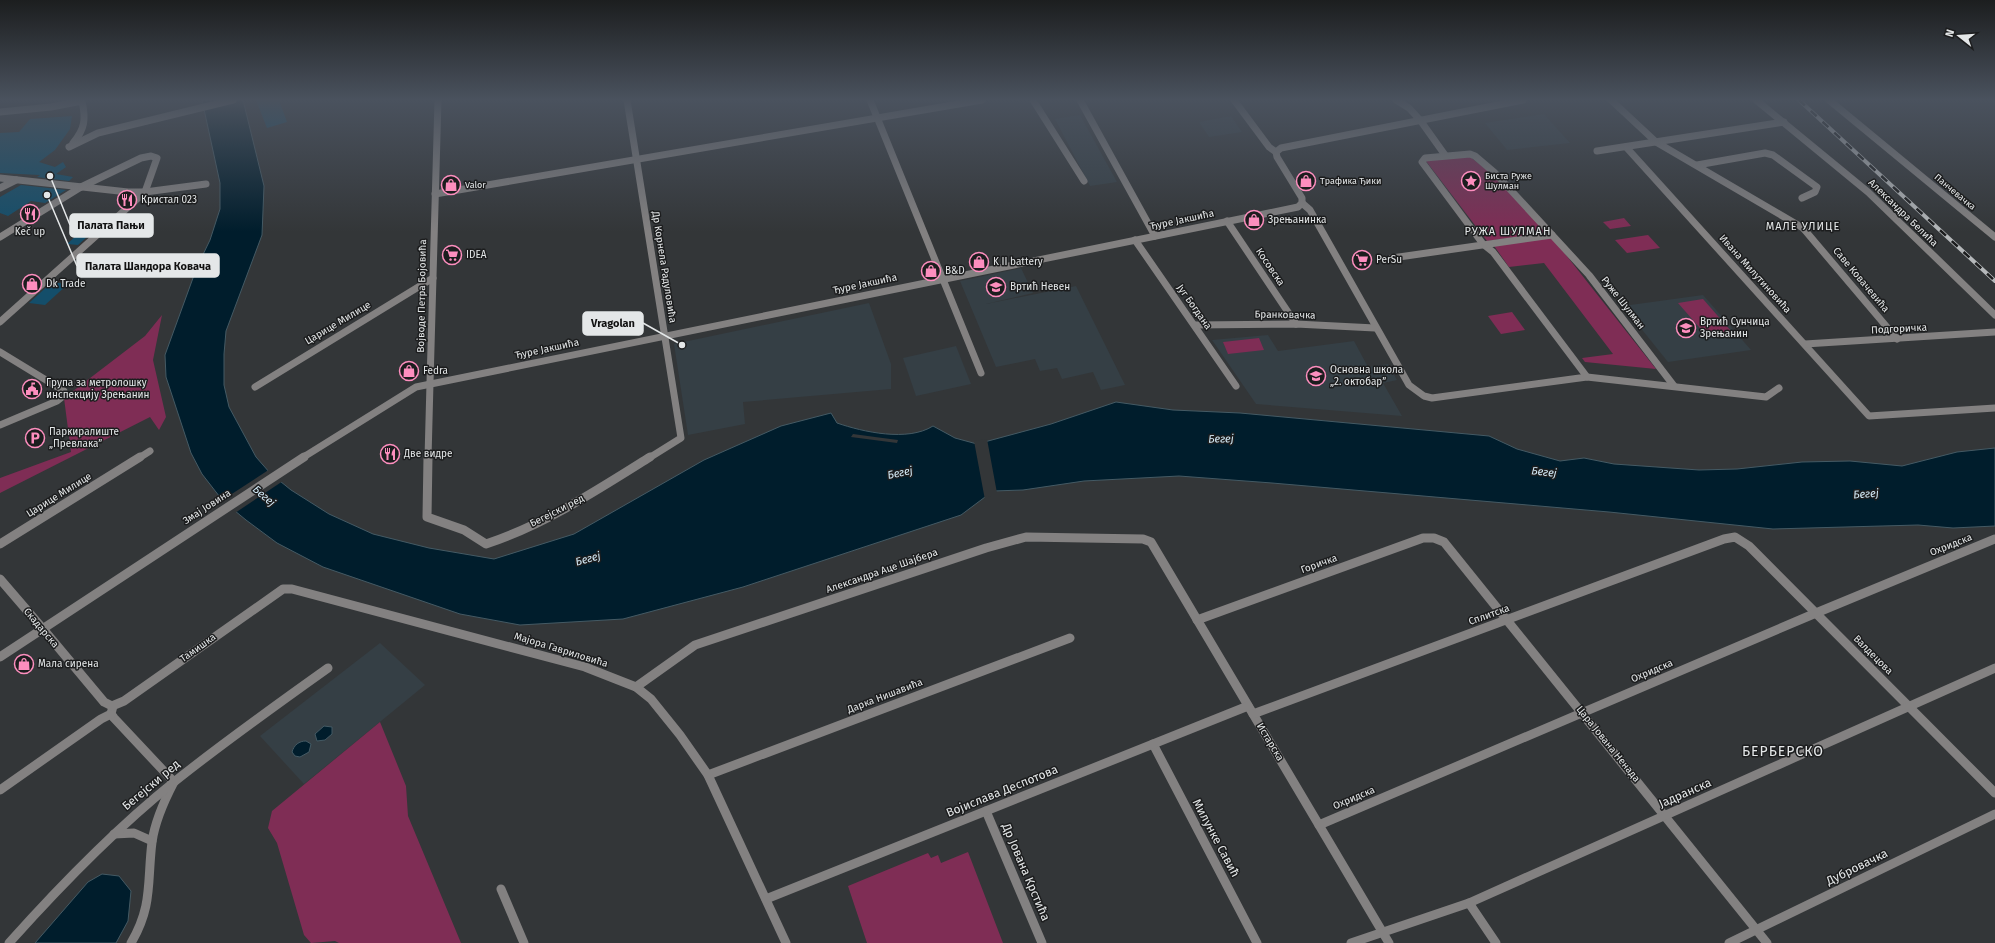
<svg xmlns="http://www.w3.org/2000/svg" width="1995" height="943" viewBox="0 0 1995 943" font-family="'Fira Sans',sans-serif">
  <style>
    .built { fill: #353f45 }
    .green { fill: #7f2d55 }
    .water { fill: #001d2c; stroke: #445a64 }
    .pier { fill: #333638 }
    .building { fill: #144e6a }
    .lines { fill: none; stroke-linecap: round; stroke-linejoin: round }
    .pedestrian { stroke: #838181; stroke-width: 7 }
    .minor-far1 { stroke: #838181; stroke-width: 7 }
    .minor { stroke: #838181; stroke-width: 9 }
    .tertiary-far1 { stroke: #838181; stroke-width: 7 }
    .tertiary { stroke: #838181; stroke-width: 9 }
    .rail-casing { stroke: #b5b8ba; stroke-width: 4 }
    .rail { stroke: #1c1d1e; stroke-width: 2.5; stroke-dasharray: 8; stroke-linecap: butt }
    .labels { text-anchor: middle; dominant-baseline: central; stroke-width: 3; stroke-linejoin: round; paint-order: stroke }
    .far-poi-label { font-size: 9px; fill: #e4e7e8; stroke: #1c1d1e; text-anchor: start }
    .far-street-label { font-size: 9px; fill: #e4e7e8; stroke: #1c1d1e }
    .poi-label { font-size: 10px; fill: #e4e7e8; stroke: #1c1d1e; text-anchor: start }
    .street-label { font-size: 10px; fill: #e4e7e8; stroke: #1c1d1e }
    .neighbourhood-label { font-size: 11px; letter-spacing: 1px; fill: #e4e7e8; stroke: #1c1d1e }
    .water-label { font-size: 11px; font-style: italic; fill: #d1e8f5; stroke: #1c1d1e }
    .near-street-label { font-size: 12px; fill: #e4e7e8; stroke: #1c1d1e }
    .near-quarter-label { font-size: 14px; letter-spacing: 1px; fill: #e4e7e8; stroke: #1c1d1e }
    .leader { fill: none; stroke: #e4e7e8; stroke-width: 1.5 }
    .callout-dot { fill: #e4e7e8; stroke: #1c1d1e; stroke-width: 1.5 }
    .callout { fill: #e4e7e8; stroke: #e4e7e8; stroke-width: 1.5 }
    .callout-label { font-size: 11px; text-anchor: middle; font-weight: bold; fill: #111 }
  </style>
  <rect width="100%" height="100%" fill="#333638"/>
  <!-- built -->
  <g class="built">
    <path d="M1544 114 1570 143 1507 150 1485 123Z"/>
    <path d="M1080 115 1117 182 1090 186 1055 119Z"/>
    <path d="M1231 116 1242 132 1209 137 1199 122Z"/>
    <path d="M1021 268 1033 293 986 304 1076 286 1125 385 1101 390 1093 372 1062 379 1057 368 1040 371 1035 359 996 367 960 281Z"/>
    <path d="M1703 295 1751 350 1668 362 1623 306Z"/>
    <path d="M869 303 891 364V389L743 402 745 424 688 435 674 344Z"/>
    <path d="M1268 335 1278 351 1354 341 1368 367 1388 364 1397 380 1383 383 1402 416 1256 404 1212 340Z"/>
    <path d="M956 346 971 384 916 396 903 358Z"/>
    <path d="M380 643 425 685 304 784 260 736Z"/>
  </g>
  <!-- green -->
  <g class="green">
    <path d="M1469 156 1492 174 1547 233 1487 241 1426 161Z"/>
    <path d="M1624 218 1631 226 1610 229 1603 222Z"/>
    <path d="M1648 235 1660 248 1627 253 1615 240Z"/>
    <path d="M1551 236 1656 369 1585 362 1582 358 1613 354 1544 263 1509 267 1492 243Z"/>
    <path d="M1703 299 1731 331 1706 335 1678 303Z"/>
    <path d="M1512 312 1525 330 1501 334 1488 316Z"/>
    <path d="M162 315 153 360 166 417 159 430 150 417 0 493V478L71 452 64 398 145 336Z"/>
    <path d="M1259 338 1264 350 1228 354 1223 342Z"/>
    <path d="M380 722 406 786 408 816 461 943H339L335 941 311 943 304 935 277 843 268 828 272 811Z"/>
    <path d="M968 852 1003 943H867L848 886 928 853 931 858 938 855 941 863Z"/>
  </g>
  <!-- water -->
  <g class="water">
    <path d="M202 100H243L264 186 262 235 226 331 224 354V385L229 407 256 457 270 473 291 490 329 514 373 534 429 548 494 559 574 534 704 460 781 426 831 413 837 423C863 432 908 442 933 426L955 438 977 444 1051 424 1116 402 1173 410 1240 413 1489 436 1517 449 1560 461 1584 458 1614 464 1699 470 1737 469 1802 462 1850 461 1902 466 1957 452 1995 448V526L1953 528 1918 525 1773 529 1609 512 1272 483 1179 476 1084 481 1023 490 993 491 961 515 743 587 623 619 520 625 460 614 323 567 277 543 246 520 223 501 202 474 191 453 166 377 165 355 197 267 210 240 220 209V183Z"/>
    <path d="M324 726 332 727V734L325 740 317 741 315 734Z"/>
    <path d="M306 741 311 744 309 752 300 757 295 756 292 752C294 745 299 741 306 741Z"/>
    <path d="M102 874 119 876 131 891 128 921 116 943H35L88 882Z"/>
  </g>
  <!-- pier -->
  <g class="pier">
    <path d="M853 434 875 437 898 440 897 443 851 437Z"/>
    <path d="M987 439 997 493H994L985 500 974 441Z"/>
    <path d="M270 469 283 481 235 513 221 501Z"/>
  </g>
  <!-- building -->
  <g class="building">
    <path d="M256 100H279L287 122 267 128Z"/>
    <path d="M72 116 70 129 55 150 39 162 55 167 63 162 66 167 56 174 73 177 69 181 37 177 40 175 0 173V133L19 132 30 119Z"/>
    <path d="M21 185 66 190 45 203 31 201 8 216 0 213V197Z"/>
    <path d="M77 235 88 236 78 245 67 244Z"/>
    <path d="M52 282 68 284 45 305 29 303Z"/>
  </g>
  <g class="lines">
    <!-- pedestrian -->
    <g class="pedestrian">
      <path d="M73 143C85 129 86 119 82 101"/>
      <path d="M69 147 98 133 233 100"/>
      <path d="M0 188 16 180"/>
      <path d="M0 237 81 187"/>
    </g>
    <!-- minor-far1 -->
    <g class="minor-far1">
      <path d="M627 100 681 438 649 458"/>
      <path d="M870 100 981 373"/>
      <path d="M1033 100 1084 181"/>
      <path d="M1080 100 1155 236"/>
      <path d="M1234 100 1269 147 1276 152"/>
      <path d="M1611 100 1656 142 1803 228 1897 339"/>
      <path d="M1756 100 1868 192 1995 315"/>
      <path d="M1829 100 1995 237"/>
      <path d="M0 112 51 107 82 101"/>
      <path d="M1420 120 1445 155"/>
      <path d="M1626 147 1869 416 1995 408"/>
      <path d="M1597 151 1784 122"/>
      <path d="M1697 165 1765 153 1773 155 1817 187 1815 192 1802 198"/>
      <path d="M0 178 128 192H145L206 184"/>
      <path d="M435 194 982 100"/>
      <path d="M1302 203 1310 210 1409 385 1424 396 1432 398 1587 377 1493 252 1483 244 1422 162 1425 158 1470 154 1475 156 1495 173 1589 275 1674 386"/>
      <path d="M1227 221 1296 324"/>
      <path d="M1135 240 1236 386"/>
      <path d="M1392 258 1552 235"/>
      <path d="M0 322 145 192 157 158 151 156 141 158 81 187"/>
      <path d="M1195 325 1296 324 1375 328"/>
      <path d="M1805 344 1995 332"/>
      <path d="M0 352 64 391 62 397 57 401 0 425"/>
      <path d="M1587 377 1766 397 1779 388"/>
      <path d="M255 387 433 278"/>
      <path d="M139 458 150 451"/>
      <path d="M428 458 430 383"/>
    </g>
    <!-- minor -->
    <g class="minor">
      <path d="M428 457 427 517 464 530 486 544C544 525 599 489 650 457"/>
      <path d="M0 544 140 457"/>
      <path d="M0 579 43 629"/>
      <path d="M1197 620 1423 538H1434L1444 542 1767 943"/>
      <path d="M636 687 695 645 986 548 1026 537 1143 539 1151 542 1389 943"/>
      <path d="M113 706 111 714 114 718 174 782C164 801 155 821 152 842 147 882 153 906 131 943"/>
      <path d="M1253 714 1724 539 1735 537 1749 546 1995 793"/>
      <path d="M1153 744 1257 943"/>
      <path d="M708 775 1070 638"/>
      <path d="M0 790 101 719 111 714"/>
      <path d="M986 811 1042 943"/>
      <path d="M1319 825 1816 613 1995 539"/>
      <path d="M114 834 134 833 152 841"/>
      <path d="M501 889 524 943"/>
      <path d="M766 899 1248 706"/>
      <path d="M1469 903 1496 943"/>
      <path d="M9 943C60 886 114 830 174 782 224 742 276 705 328 668"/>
      <path d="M1351 943 1469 903 1995 668"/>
      <path d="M1729 943 1995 814"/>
    </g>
    <!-- tertiary-far1 -->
    <g class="tertiary-far1">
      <path d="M1396 100 1409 108 1420 120"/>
      <path d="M430 383 438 100"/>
      <path d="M302 458 416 387 1298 207 1302 203V198L1277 157 1276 152 1281 148 1523 100"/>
    </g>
    <!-- tertiary -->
    <g class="tertiary">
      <path d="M43 629 104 702 112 706 124 701 283 589H292L585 667 636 687 651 699 680 735 708 775 786 943"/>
      <path d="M0 657 304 457"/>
    </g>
    <!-- rail casing -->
    <g class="rail-casing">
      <path id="rail" d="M1799 100 1995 281"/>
    </g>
    <!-- rail -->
    <use href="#rail" class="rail"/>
  </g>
  <!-- sky -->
  <linearGradient id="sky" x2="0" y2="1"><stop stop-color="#1c1e1f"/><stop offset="0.43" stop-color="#4a525e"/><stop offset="1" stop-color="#4a525e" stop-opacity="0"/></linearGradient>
  <rect width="1995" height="232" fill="url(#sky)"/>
  <!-- icons -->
  <defs>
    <g id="shop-ring" transform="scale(1)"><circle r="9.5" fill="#1c1d1e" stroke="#fd8ebe" stroke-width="1.5"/><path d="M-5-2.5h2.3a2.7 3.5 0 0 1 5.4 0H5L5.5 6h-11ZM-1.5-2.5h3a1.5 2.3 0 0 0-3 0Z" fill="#fd8ebe"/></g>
    <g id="sight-ring" transform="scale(1)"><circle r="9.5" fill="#1c1d1e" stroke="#fd8ebe" stroke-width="1.5"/><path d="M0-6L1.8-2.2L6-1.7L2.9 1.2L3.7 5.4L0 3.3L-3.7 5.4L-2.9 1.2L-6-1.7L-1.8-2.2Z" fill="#fd8ebe"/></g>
    <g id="restaurant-ring" transform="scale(1)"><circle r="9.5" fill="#1c1d1e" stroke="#fd8ebe" stroke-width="1.5"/><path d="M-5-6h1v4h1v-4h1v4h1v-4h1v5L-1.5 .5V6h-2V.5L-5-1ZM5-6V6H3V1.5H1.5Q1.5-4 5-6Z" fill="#fd8ebe"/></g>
    <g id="supermarket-ring" transform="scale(1)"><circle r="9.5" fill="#1c1d1e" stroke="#fd8ebe" stroke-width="1.5"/><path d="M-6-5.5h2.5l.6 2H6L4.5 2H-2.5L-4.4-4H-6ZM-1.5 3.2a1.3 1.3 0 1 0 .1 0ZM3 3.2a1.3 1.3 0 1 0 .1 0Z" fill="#fd8ebe"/></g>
    <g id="school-ring" transform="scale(1)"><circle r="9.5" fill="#1c1d1e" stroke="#fd8ebe" stroke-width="1.5"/><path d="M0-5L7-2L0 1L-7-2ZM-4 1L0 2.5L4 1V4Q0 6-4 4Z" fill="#fd8ebe"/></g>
    <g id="civic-ring" transform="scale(1)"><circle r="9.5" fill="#1c1d1e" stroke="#fd8ebe" stroke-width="1.5"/><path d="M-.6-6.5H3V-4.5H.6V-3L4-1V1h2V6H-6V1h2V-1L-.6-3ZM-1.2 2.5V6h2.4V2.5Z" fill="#fd8ebe"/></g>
    <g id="parking-ring" transform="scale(1)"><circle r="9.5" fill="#1c1d1e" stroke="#fd8ebe" stroke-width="1.5"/><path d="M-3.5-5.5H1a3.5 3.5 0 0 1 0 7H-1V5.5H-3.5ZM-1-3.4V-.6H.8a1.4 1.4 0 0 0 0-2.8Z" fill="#fd8ebe"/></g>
  </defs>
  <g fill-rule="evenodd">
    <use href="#shop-ring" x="1306" y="181"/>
    <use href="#sight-ring" x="1471" y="181"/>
    <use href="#shop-ring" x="451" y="185"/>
    <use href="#restaurant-ring" x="127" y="200"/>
    <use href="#restaurant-ring" x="30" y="214"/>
    <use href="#shop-ring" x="1254" y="220"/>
    <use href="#supermarket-ring" x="452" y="255"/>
    <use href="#supermarket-ring" x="1362" y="260"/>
    <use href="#shop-ring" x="979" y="262"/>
    <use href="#shop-ring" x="931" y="271"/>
    <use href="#shop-ring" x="32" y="284"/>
    <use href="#school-ring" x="996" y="287"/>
    <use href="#school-ring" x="1686" y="328"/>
    <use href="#shop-ring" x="409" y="371"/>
    <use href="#school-ring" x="1316" y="376"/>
    <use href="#civic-ring" x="32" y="389"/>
    <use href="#parking-ring" x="35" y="438"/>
    <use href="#restaurant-ring" x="390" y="454"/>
    <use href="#shop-ring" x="24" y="664"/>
  </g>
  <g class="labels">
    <!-- far-poi labels -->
    <g class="far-poi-label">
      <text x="1485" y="176">Биста Руже<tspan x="1485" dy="10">Шулман</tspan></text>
      <text x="1320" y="181">Трафика Ђики</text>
      <text x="465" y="185">Valor</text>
    </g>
    <!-- far-street labels -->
    <g class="far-street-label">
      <text transform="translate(1955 192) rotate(40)">Панчевачка</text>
    </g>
    <!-- poi labels -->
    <g class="poi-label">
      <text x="141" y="200">Кристал 023</text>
      <text x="1268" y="220">Зрењанинка</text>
      <text x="30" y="232" text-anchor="middle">Keč up</text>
      <text x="466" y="255">IDEA</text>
      <text x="1376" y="260">PerSu</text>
      <text x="993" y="262">K II battery</text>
      <text x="945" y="271">B&amp;D</text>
      <text x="46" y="284">Dk Trade</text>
      <text x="1010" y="287">Вртић Невен</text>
      <text x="1700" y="322">Вртић Сунчица<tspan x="1700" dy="12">Зрењанин</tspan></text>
      <text x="1330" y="370">Основна школа<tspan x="1330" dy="12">„2. октобар”</tspan></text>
      <text x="423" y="371">Fedra</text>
      <text x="46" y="383">Група за метролошку<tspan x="46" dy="12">инспекцију Зрењанин</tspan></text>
      <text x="49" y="432">Паркиралиште<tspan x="49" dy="12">„Превлака”</tspan></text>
      <text x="404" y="454">Две видре</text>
      <text x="38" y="664">Мала сирена</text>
    </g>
    <!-- street labels -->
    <g class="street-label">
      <text transform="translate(1903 213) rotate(44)">Александра Белића</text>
      <text transform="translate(1182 220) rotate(-12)">Ђуре Јакшића</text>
      <text transform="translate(664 267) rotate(81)">Др Корнела Радуловића</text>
      <text transform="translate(1270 267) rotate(56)">Косовска</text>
      <text transform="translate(1755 274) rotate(48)">Ивана Милутиновића</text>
      <text transform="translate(1861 280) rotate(50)">Саве Ковачевића</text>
      <text transform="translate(865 284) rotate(-12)">Ђуре Јакшића</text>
      <text transform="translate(422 296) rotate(-89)">Војводе Петра Бојовића</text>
      <text transform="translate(1623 303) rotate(52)">Руже Шулман</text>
      <text transform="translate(1194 307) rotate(55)">Југ Богдана</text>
      <text transform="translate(1285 315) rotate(1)">Бранковачка</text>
      <text transform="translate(338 323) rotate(-31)">Царице Милице</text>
      <text transform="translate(1899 329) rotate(-3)">Подгоричка</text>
      <text transform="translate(547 349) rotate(-12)">Ђуре Јакшића</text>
      <text transform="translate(59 495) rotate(-32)">Царице Милице</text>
      <text transform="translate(207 507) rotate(-33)">Змај Јовина</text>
      <text transform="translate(557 511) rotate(-27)">Бегејски ред</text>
      <text transform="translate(1951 545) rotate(-22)">Охридска</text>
      <text transform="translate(1319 564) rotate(-20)">Горичка</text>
      <text transform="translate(882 571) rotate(-19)">Александра Аце Шајбера</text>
      <text transform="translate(1489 615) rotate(-20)">Сплитска</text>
      <text transform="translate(41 628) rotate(50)">Скадарска</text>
      <text transform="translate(198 648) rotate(-36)">Тамишка</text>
      <text transform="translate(561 650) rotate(17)">Мајора Гавриловића</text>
      <text transform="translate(1873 655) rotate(45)">Валдецова</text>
      <text transform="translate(1652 671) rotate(-23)">Охридска</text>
      <text transform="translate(885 696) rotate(-21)">Дарка Нишавића</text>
      <text transform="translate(1270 742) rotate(59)">Истарска</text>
      <text transform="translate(1608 744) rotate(51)">Цара Јована Ненада</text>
      <text transform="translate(1354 798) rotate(-23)">Охридска</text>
    </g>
    <!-- neighbourhood labels -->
    <g class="neighbourhood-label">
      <text x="1803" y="226">МАЛЕ УЛИЦЕ</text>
      <text x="1508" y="231">РУЖА ШУЛМАН</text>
    </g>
    <!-- water labels -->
    <g class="water-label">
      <text transform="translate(1221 439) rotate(-1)">Бегеј</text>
      <text transform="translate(1544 472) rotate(6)">Бегеј</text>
      <text transform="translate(900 473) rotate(-12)">Бегеј</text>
      <text transform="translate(1866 494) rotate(-4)">Бегеј</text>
      <text transform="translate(264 496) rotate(41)">Бегеј</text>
      <text transform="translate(588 559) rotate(-15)">Бегеј</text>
    </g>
    <!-- near-street labels -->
    <g class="near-street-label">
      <text transform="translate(151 785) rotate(-40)">Бегејски ред</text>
      <text transform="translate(1002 791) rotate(-22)">Војислава Деспотова</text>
      <text transform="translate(1685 793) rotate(-24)">Јадранска</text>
      <text transform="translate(1216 838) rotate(62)">Милунке Савић</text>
      <text transform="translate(1857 867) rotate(-26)">Дубровачка</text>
      <text transform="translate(1026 872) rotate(67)">Др Јована Крстића</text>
    </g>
    <!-- near-quarter labels -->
    <g class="near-quarter-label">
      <text x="1783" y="751">БЕРБЕРСКО</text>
    </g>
  </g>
  <!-- callouts -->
  <path class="leader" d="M50 176L70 225M47 195L77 266M682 345L643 323"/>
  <g class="callout-dot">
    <circle cx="50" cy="176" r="4"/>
    <circle cx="47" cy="195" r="4"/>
    <circle cx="682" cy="345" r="4"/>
  </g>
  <g class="callout">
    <rect x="70" y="214" width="83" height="23" rx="4"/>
    <rect x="77" y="254" width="142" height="23" rx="4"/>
    <rect x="583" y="312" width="60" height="23" rx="4"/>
  </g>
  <g class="callout-label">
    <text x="111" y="229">Палата Пањи</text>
    <text x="148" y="270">Палата Шандора Ковача</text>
    <text x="613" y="327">Vragolan</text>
  </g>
  <!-- north arrow -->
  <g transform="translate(1959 36) rotate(287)" stroke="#1c1d1e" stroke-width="3" paint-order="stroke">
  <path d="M0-3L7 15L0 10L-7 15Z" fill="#e4e7e8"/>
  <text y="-6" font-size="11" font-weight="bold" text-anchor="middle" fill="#e4e7e8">N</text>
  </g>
</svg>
